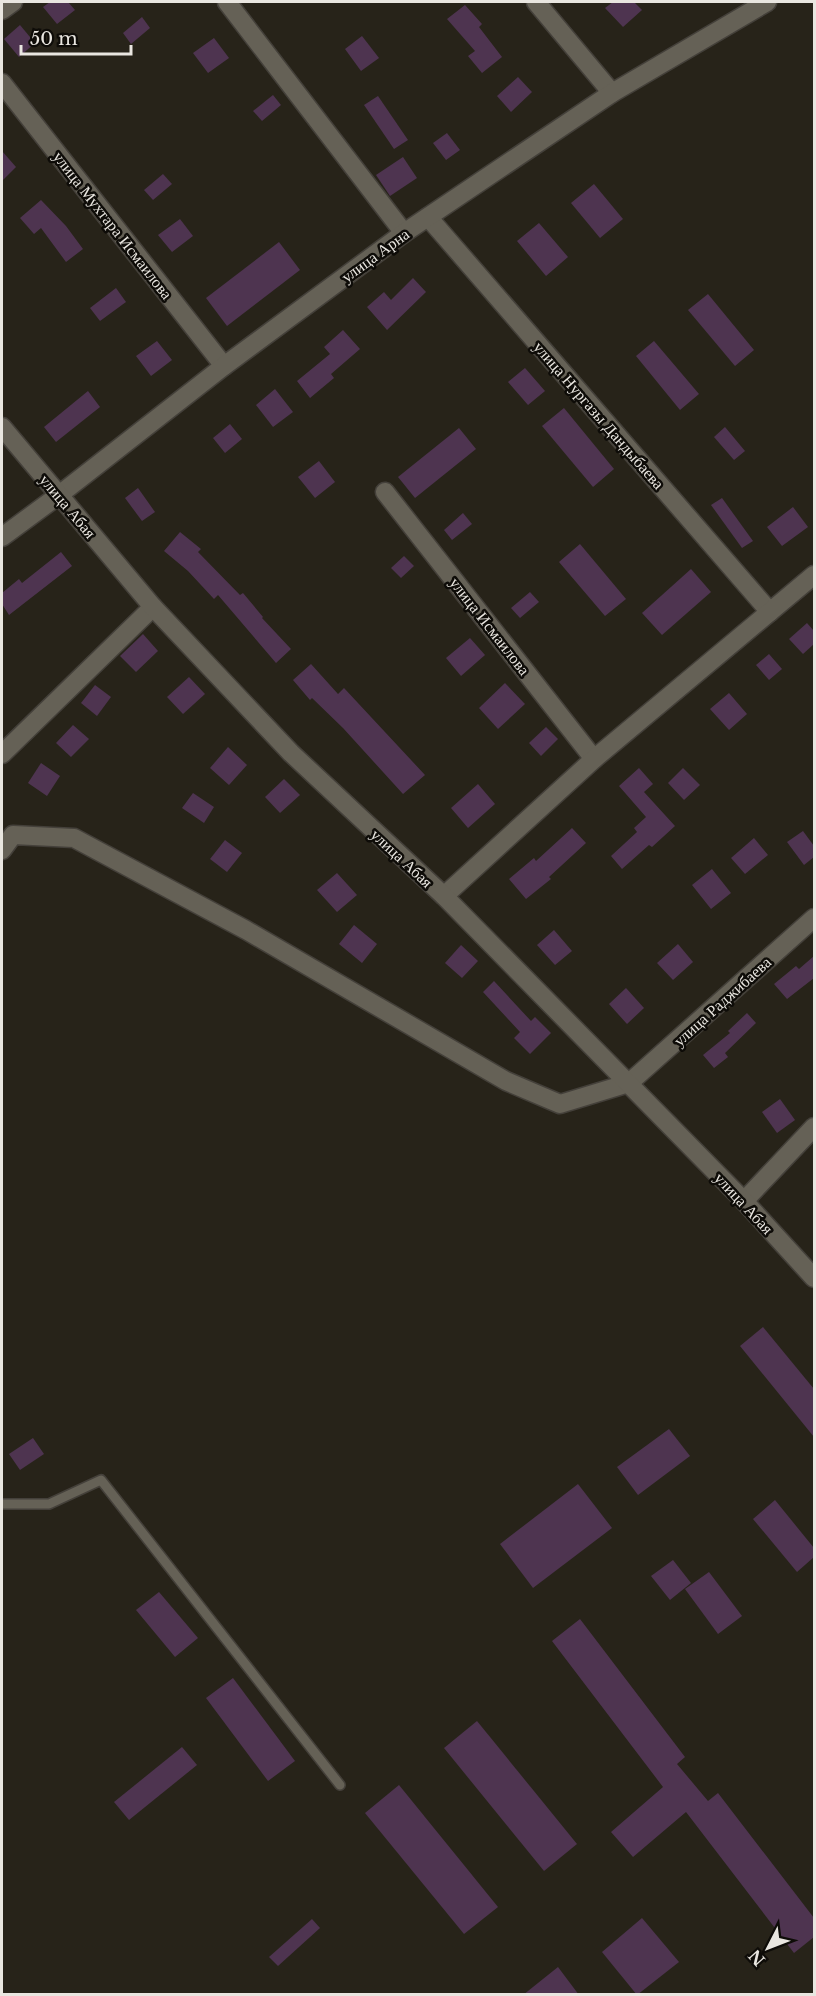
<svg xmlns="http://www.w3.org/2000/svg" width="816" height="1996" viewBox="0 0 816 1996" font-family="'Libre Baskerville',serif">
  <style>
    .building { fill: #4e3450 }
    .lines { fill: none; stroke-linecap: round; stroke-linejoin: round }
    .lane-casing { stroke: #44403a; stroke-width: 12 }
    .street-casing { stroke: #44403a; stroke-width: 21 }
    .secondary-casing { stroke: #44403a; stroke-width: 21 }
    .lane { stroke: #656156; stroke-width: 9 }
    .street { stroke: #656156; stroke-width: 18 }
    .secondary { stroke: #656156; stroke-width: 18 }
    .labels { text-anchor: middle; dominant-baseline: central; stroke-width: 5; stroke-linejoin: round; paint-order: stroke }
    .street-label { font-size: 16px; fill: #e9e6e0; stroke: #0e0c08 }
  </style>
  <rect width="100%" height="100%" fill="#272319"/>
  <!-- building -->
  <g class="building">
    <path d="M50 2H68L75 10 57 24 43 7Z"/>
    <path d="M613 2H634L642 10 623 27 605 8Z"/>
    <path d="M465 5 482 24 479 27 502 57 482 73 468 56 475 51 447 19Z"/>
    <path d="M142 17 150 28 131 44 123 33Z"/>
    <path d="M20 25 35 43 19 57 4 39Z"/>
    <path d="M362 36 379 58 361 71 345 49Z"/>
    <path d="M214 38 229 58 208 73 193 53Z"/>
    <path d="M518 77 532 92 511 112 497 96Z"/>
    <path d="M273 95 281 105 262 121 253 111Z"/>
    <path d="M378 96 408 140 394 149 364 105Z"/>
    <path d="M447 133 460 150 446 160 433 143Z"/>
    <path d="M2 151 16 167 2 181Z"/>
    <path d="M403 157 417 178 390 196 376 175Z"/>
    <path d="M163 174 172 184 153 200 144 190Z"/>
    <path d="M594 184 623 219 600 238 571 203Z"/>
    <path d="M41 200 66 226 83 249 66 262 41 228 34 234 20 218Z"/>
    <path d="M180 219 193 236 172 252 158 235Z"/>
    <path d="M539 223 568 257 546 276 517 241Z"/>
    <path d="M279 242 300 270 227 326 206 298Z"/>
    <path d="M413 278 426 292 387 330 367 307 384 292 391 300Z"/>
    <path d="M116 288 126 302 100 321 90 308Z"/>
    <path d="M708 294 754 350 735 366 688 310Z"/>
    <path d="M343 330 360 349 331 374 334 378 310 398 297 381 330 354 324 347Z"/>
    <path d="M157 341 172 360 151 376 136 356Z"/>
    <path d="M654 341 699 394 680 410 636 356Z"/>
    <path d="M525 368 545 391 528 405 508 382Z"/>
    <path d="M275 389 293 412 273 427 256 405Z"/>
    <path d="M88 391 100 407 56 442 44 427Z"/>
    <path d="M564 408 614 469 593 487 542 426Z"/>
    <path d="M230 424 242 439 225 453 213 438Z"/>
    <path d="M725 427 745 451 734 460 714 437Z"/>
    <path d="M459 428 476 449 415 498 398 477Z"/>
    <path d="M319 461 335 482 315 498 298 477Z"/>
    <path d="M138 488 155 512 142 521 125 498Z"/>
    <path d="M722 498 753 541 742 548 711 505Z"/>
    <path d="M793 507 808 527 782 546 767 527Z"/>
    <path d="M463 513 472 524 452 540 444 530Z"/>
    <path d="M180 532 201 549 198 552 240 595 243 593 263 617 262 618 291 649 276 663 218 595 214 599 188 571 164 551Z"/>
    <path d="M580 544 626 599 605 616 559 562Z"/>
    <path d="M61 552 72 566 9 615 2 604V593L19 579 22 583Z"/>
    <path d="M404 556 414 566 401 578 391 568Z"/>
    <path d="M691 569 711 592 662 635 642 613Z"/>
    <path d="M530 592 539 602 520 618 511 608Z"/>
    <path d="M807 623 814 631V644L803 654 789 639Z"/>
    <path d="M143 634 158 651 136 672 120 656Z"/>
    <path d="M470 638 485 655 461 676 446 658Z"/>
    <path d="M769 654 782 669 769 680 756 665Z"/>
    <path d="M311 664 338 694 344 688 425 775 403 794 343 728 312 698 310 700 293 680Z"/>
    <path d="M189 677 205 694 183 714 167 697Z"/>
    <path d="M505 683 525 704 498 729 479 708Z"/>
    <path d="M95 685 111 697 97 716 81 703Z"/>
    <path d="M729 693 747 714 729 730 710 709Z"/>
    <path d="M73 725 89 739 71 757 56 743Z"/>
    <path d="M546 727 558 739 541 756 529 743Z"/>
    <path d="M228 747 247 765 229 785 210 768Z"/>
    <path d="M41 763 60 776 47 796 28 783Z"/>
    <path d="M639 768 653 784 644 792 675 826 652 847 649 845 622 869 611 856 637 832 634 828 646 817 619 786Z"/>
    <path d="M683 768 700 785 684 800 668 783Z"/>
    <path d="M284 779 300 795 280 813 265 797Z"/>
    <path d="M478 784 495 804 468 828 451 808Z"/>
    <path d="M193 793 214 807 204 823 182 808Z"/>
    <path d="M572 828 586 843 549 877 551 879 526 899 509 879 534 858 536 861Z"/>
    <path d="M803 831 814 846V857L804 865 787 842Z"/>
    <path d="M754 838 768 855 745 874 731 858Z"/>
    <path d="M225 840 242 853 227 872 210 859Z"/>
    <path d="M712 869 731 893 711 909 692 885Z"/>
    <path d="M337 873 357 895 337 912 317 890Z"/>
    <path d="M354 925 377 944 362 963 339 944Z"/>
    <path d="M554 930 572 951 555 965 537 945Z"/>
    <path d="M678 944 693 962 673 980 657 963Z"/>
    <path d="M461 945 478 961 462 978 445 963Z"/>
    <path d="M814 956V978L787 999 774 984 796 966 799 969Z"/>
    <path d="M494 981 531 1021 535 1017 551 1033 530 1054 514 1038 520 1032 483 992Z"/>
    <path d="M626 988 644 1008 627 1024 609 1004Z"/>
    <path d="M747 1013 756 1023 725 1053 728 1057 714 1068 703 1055 730 1033 728 1031Z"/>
    <path d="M780 1099 795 1120 777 1133 762 1112Z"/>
    <path d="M763 1327 814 1389V1437L740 1346Z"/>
    <path d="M669 1429 690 1456 638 1495 617 1467Z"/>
    <path d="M33 1438 44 1454 20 1470 9 1454Z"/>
    <path d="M578 1484 612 1528 533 1588 500 1544Z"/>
    <path d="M775 1500 814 1548V1557L797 1572 753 1519Z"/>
    <path d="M673 1560 691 1583 670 1600 651 1576Z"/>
    <path d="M709 1572 742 1616 718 1634 685 1589Z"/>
    <path d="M159 1592 198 1638 175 1657 136 1610Z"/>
    <path d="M580 1619 685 1757 677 1764 708 1801 718 1793 814 1918V1937L794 1953 686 1812 633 1857 611 1832 663 1787 552 1641Z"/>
    <path d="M233 1678 295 1761 268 1781 206 1698Z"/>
    <path d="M477 1721 577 1844 544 1871 444 1748Z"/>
    <path d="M182 1747 197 1765 129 1820 114 1802Z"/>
    <path d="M399 1785 498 1907 464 1934 365 1813Z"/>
    <path d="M642 1918 679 1962 637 1995 602 1952Z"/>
    <path d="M312 1919 320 1928 278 1966 269 1957Z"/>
    <path d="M558 1967 579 1995H523Z"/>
  </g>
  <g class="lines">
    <!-- lane casing -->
    <g class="lane-casing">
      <path id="lane" d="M2 1504H49L101 1480 340 1785"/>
    </g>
    <!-- street casing -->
    <g class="street-casing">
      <g id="street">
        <path d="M227 2 404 233"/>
        <path d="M536 2 612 93"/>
        <path d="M2 10 13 2"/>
        <path d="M2 83 224 366"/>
        <path d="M428 217 770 612"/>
        <path d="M385 492 594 759"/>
        <path d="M2 537 59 495 224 366 404 233 612 93 767 2"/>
        <path d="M2 754 153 607"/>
        <path d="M2 850 13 835 74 838 246 930 506 1081 560 1104 629 1083 814 918"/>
        <path d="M444 896 594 759 814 575"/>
        <path d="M744 1201 814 1127"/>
      </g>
    </g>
    <!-- secondary casing -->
    <g class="secondary-casing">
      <path id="secondary" d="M2 427 153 607 291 753 444 896 744 1201 814 1278"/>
    </g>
    <!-- lane -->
    <use href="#lane" class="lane"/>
    <!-- street -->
    <use href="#street" class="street"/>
    <!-- secondary -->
    <use href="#secondary" class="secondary"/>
  </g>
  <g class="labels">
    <!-- street labels -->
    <g class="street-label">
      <text transform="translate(113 225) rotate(52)">улица Мухтара Исмаилова</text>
      <text transform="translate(375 255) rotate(-36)">улица Арна</text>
      <text transform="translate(599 415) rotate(49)">улица Нургазы Дандыбаева</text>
      <text transform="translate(68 506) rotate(50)">улица Абая</text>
      <text transform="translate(490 626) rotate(52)">улица Исмаилова</text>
      <text transform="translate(402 858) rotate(43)">улица Абая</text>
      <text transform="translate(722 1001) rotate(-42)">улица Раджибаева</text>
      <text transform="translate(744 1203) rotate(47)">улица Абая</text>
    </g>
  </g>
  <!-- border -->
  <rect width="816" height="1996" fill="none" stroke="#e9e6e0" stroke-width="6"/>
  <!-- north arrow -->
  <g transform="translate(768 1948) rotate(228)" stroke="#0e0c08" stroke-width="4.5" paint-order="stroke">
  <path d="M0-4.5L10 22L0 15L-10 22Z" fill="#e9e6e0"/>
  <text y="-9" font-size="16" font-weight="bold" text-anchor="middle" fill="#e9e6e0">N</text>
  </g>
  <!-- scale -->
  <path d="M21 45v9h110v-9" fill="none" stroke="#e9e6e0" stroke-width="3"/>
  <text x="30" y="45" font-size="18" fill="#e9e6e0" stroke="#0e0c08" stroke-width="4.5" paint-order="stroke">50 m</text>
</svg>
